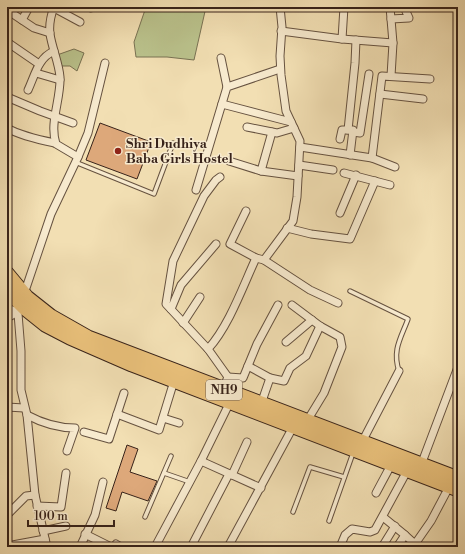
<svg xmlns="http://www.w3.org/2000/svg" width="465" height="554" viewBox="0 0 465 554" font-family="'Libre Bodoni',serif">
  <style>
    .green { fill: #bac28c; stroke: #797253 }
    .building { fill: #dda87a; stroke: #38231a }
    .lines { fill: none; stroke-linecap: round; stroke-linejoin: round }
    .lane-casing { stroke: #665240; stroke-width: 5.5 }
    .street-casing { stroke: #665240; stroke-width: 9 }
    .highway-casing { stroke: #38231a; stroke-width: 15 }
    .lane { stroke: #f7eace; stroke-width: 3.5 }
    .street { stroke: #f7eace; stroke-width: 7 }
    .highway { stroke: #e9c07a; stroke-width: 13 }
    .poi-dot { fill: #8f2418; stroke: #f7eace; stroke-width: 1.5 }
    .labels { text-anchor: middle; dominant-baseline: central; stroke-width: 3; stroke-linejoin: round; paint-order: stroke }
    .shield { fill: #f7eace; stroke: #715f50; stroke-width: 1 }
    .shield-label { font-size: 12px; font-weight: bold; fill: #38231a }
    .poi-label { font-size: 13px; font-weight: bold; fill: #38231a; stroke: #f7eace; text-anchor: start }
  </style>
  <rect width="100%" height="100%" fill="#f2dfb3"/>
  <filter id="stains"><feTurbulence type="fractalNoise" baseFrequency=".005" numOctaves="4"/><feColorMatrix values="0 0 0 0 .2 0 0 0 0 .09 0 0 0 0 .02 0 0 0 .5 -.17"/></filter>
  <radialGradient id="worn" r=".72"><stop offset=".6" stop-color="#630" stop-opacity="0"/><stop offset="1" stop-color="#630" stop-opacity=".3"/></radialGradient>
  <!-- green -->
  <g class="green">
    <path d="M146 7H206L194 60 167 57H136L134 42Z"/>
    <path d="M74 49 84 53 77 71 70 66H61L57 55Z"/>
  </g>
  <!-- building -->
  <g class="building">
    <path d="M100 123 151 142 137 179 86 160Z"/>
    <path d="M127 445 138 449 130 472 157 481 148 501 122 492 116 511 106 508Z"/>
  </g>
  <g class="lines">
    <!-- lane casing -->
    <g class="lane-casing">
      <g id="lane">
        <path d="M75 162 154 194 173 143"/>
        <path d="M7 183 9 177"/>
        <path d="M350 291 408 319C401 338 392 350 399 371"/>
        <path d="M164 473 190 482"/>
        <path d="M293 512 310 467 344 477"/>
        <path d="M145 517 171 456"/>
        <path d="M329 521 353 453"/>
      </g>
    </g>
    <!-- street casing -->
    <g class="street-casing">
      <g id="street">
        <path d="M88 7 91 8"/>
        <path d="M390 7 393 43 391 76"/>
        <path d="M54 8 80 22"/>
        <path d="M7 10 34 28 50 33"/>
        <path d="M391 19 409 18 404 7"/>
        <path d="M22 20 29 7"/>
        <path d="M281 31 342 39 393 43"/>
        <path d="M342 39 344 7"/>
        <path d="M7 42 39 64"/>
        <path d="M221 58 227 87"/>
        <path d="M36 73 60 80"/>
        <path d="M28 90C35 75 38 58 54 51"/>
        <path d="M380 94 423 99"/>
        <path d="M7 97 40 111 73 123"/>
        <path d="M222 104 291 122"/>
        <path d="M247 127 277 133 294 128"/>
        <path d="M7 128C21 136 40 140 55 143"/>
        <path d="M353 132 360 133 369 74"/>
        <path d="M340 139 342 130H348"/>
        <path d="M300 147 372 158 395 167"/>
        <path d="M350 155 353 130H348L355 63 356 40"/>
        <path d="M78 157 88 133 105 63"/>
        <path d="M372 158 382 76 430 79"/>
        <path d="M229 161 261 171 298 176"/>
        <path d="M299 165 333 170"/>
        <path d="M261 171 272 132"/>
        <path d="M344 173 390 185"/>
        <path d="M196 190 227 87 280 69"/>
        <path d="M246 211 230 244 256 258"/>
        <path d="M340 213 356 175"/>
        <path d="M287 228 311 234 350 239 375 181"/>
        <path d="M264 260 310 290 338 303"/>
        <path d="M24 294 51 214 78 157 56 144C49 123 61 99 60 77 59 63 52 48 50 34 49 26 51 15 54 7"/>
        <path d="M17 301 21 351V390L27 415 35 495 47 547"/>
        <path d="M292 305 320 326 340 337 342 347 324 393 307 421"/>
        <path d="M7 308 18 312"/>
        <path d="M171 309 181 285 216 244"/>
        <path d="M7 318 18 312"/>
        <path d="M183 323 200 297"/>
        <path d="M286 342 312 320"/>
        <path d="M208 349 166 304 173 261 204 196 216 180 220 177"/>
        <path d="M248 366 270 378"/>
        <path d="M228 377 243 378 257 344 278 305"/>
        <path d="M223 389 228 377 208 349C229 326 243 286 256 258L264 260 293 221 297 197 300 141 286 111 281 75 280 56 282 27 280 7"/>
        <path d="M261 404 270 378 284 381 290 368 306 356 320 326"/>
        <path d="M7 407 24 408"/>
        <path d="M117 414 159 430 174 381"/>
        <path d="M27 415C42 423 57 428 75 428L67 451"/>
        <path d="M163 418 179 423"/>
        <path d="M84 432 109 439 124 393"/>
        <path d="M362 442 399 371"/>
        <path d="M201 461 261 488"/>
        <path d="M421 465 458 367"/>
        <path d="M232 475 247 442"/>
        <path d="M376 493 391 465"/>
        <path d="M37 506 61 507 66 473"/>
        <path d="M7 515 26 496 35 495"/>
        <path d="M383 517 405 535 397 547"/>
        <path d="M43 531 66 526"/>
        <path d="M85 534 111 547"/>
        <path d="M405 535 415 544 431 521 449 487"/>
        <path d="M7 546 45 539"/>
        <path d="M80 547 95 515 103 482"/>
        <path d="M114 547 116 544 121 547"/>
        <path d="M155 547 201 461 230 402"/>
        <path d="M191 547 229 474"/>
        <path d="M228 547 293 427"/>
        <path d="M340 547 345 535 352 529 370 532 375 530 407 471"/>
        <path d="M382 547 395 526"/>
      </g>
    </g>
    <!-- highway casing -->
    <g class="highway-casing">
      <g id="highway">
        <path d="M7 273 27 297 51 316 88 337 458 478"/>
        <path d="M7 291 25 309 45 325 70 338 132 365 458 490"/>
      </g>
    </g>
    <!-- lane -->
    <use href="#lane" class="lane"/>
    <!-- street -->
    <use href="#street" class="street"/>
    <!-- highway -->
    <use href="#highway" class="highway"/>
  </g>
  <!-- markers -->
  <circle class="poi-dot" cx="118" cy="151" r="4"/>
  <g class="labels">
    <!-- shield labels -->
    <rect class="shield" x="206" y="380" width="36" height="20" rx="3"/>
    <g class="shield-label">
      <text x="224" y="390">NH9</text>
    </g>
    <!-- poi labels -->
    <g class="poi-label">
      <text x="126" y="144">Shri Dudhiya<tspan x="126" dy="15">Baba Girls Hostel</tspan></text>
    </g>
  </g>
  <!-- margin -->
  <rect width="465" height="554" fill="none" stroke="#f2dfb3" stroke-width="24"/>
  <rect x="8" y="8" width="449" height="538" fill="none" stroke="#38231a" stroke-width="2"/>
  <rect x="12" y="12" width="441" height="530" fill="none" stroke="#38231a"/>
  <!-- scale -->
  <path d="M28 520v6h86v-6" fill="none" stroke="#38231a" stroke-width="2"/>
  <text x="34" y="520" font-size="12" fill="#38231a" stroke="#f7eace" stroke-width="3" paint-order="stroke">100 m</text>
  <rect width="100%" height="100%" filter="url(#stains)"/>
  <rect width="100%" height="100%" fill="url(#worn)"/>
</svg>
